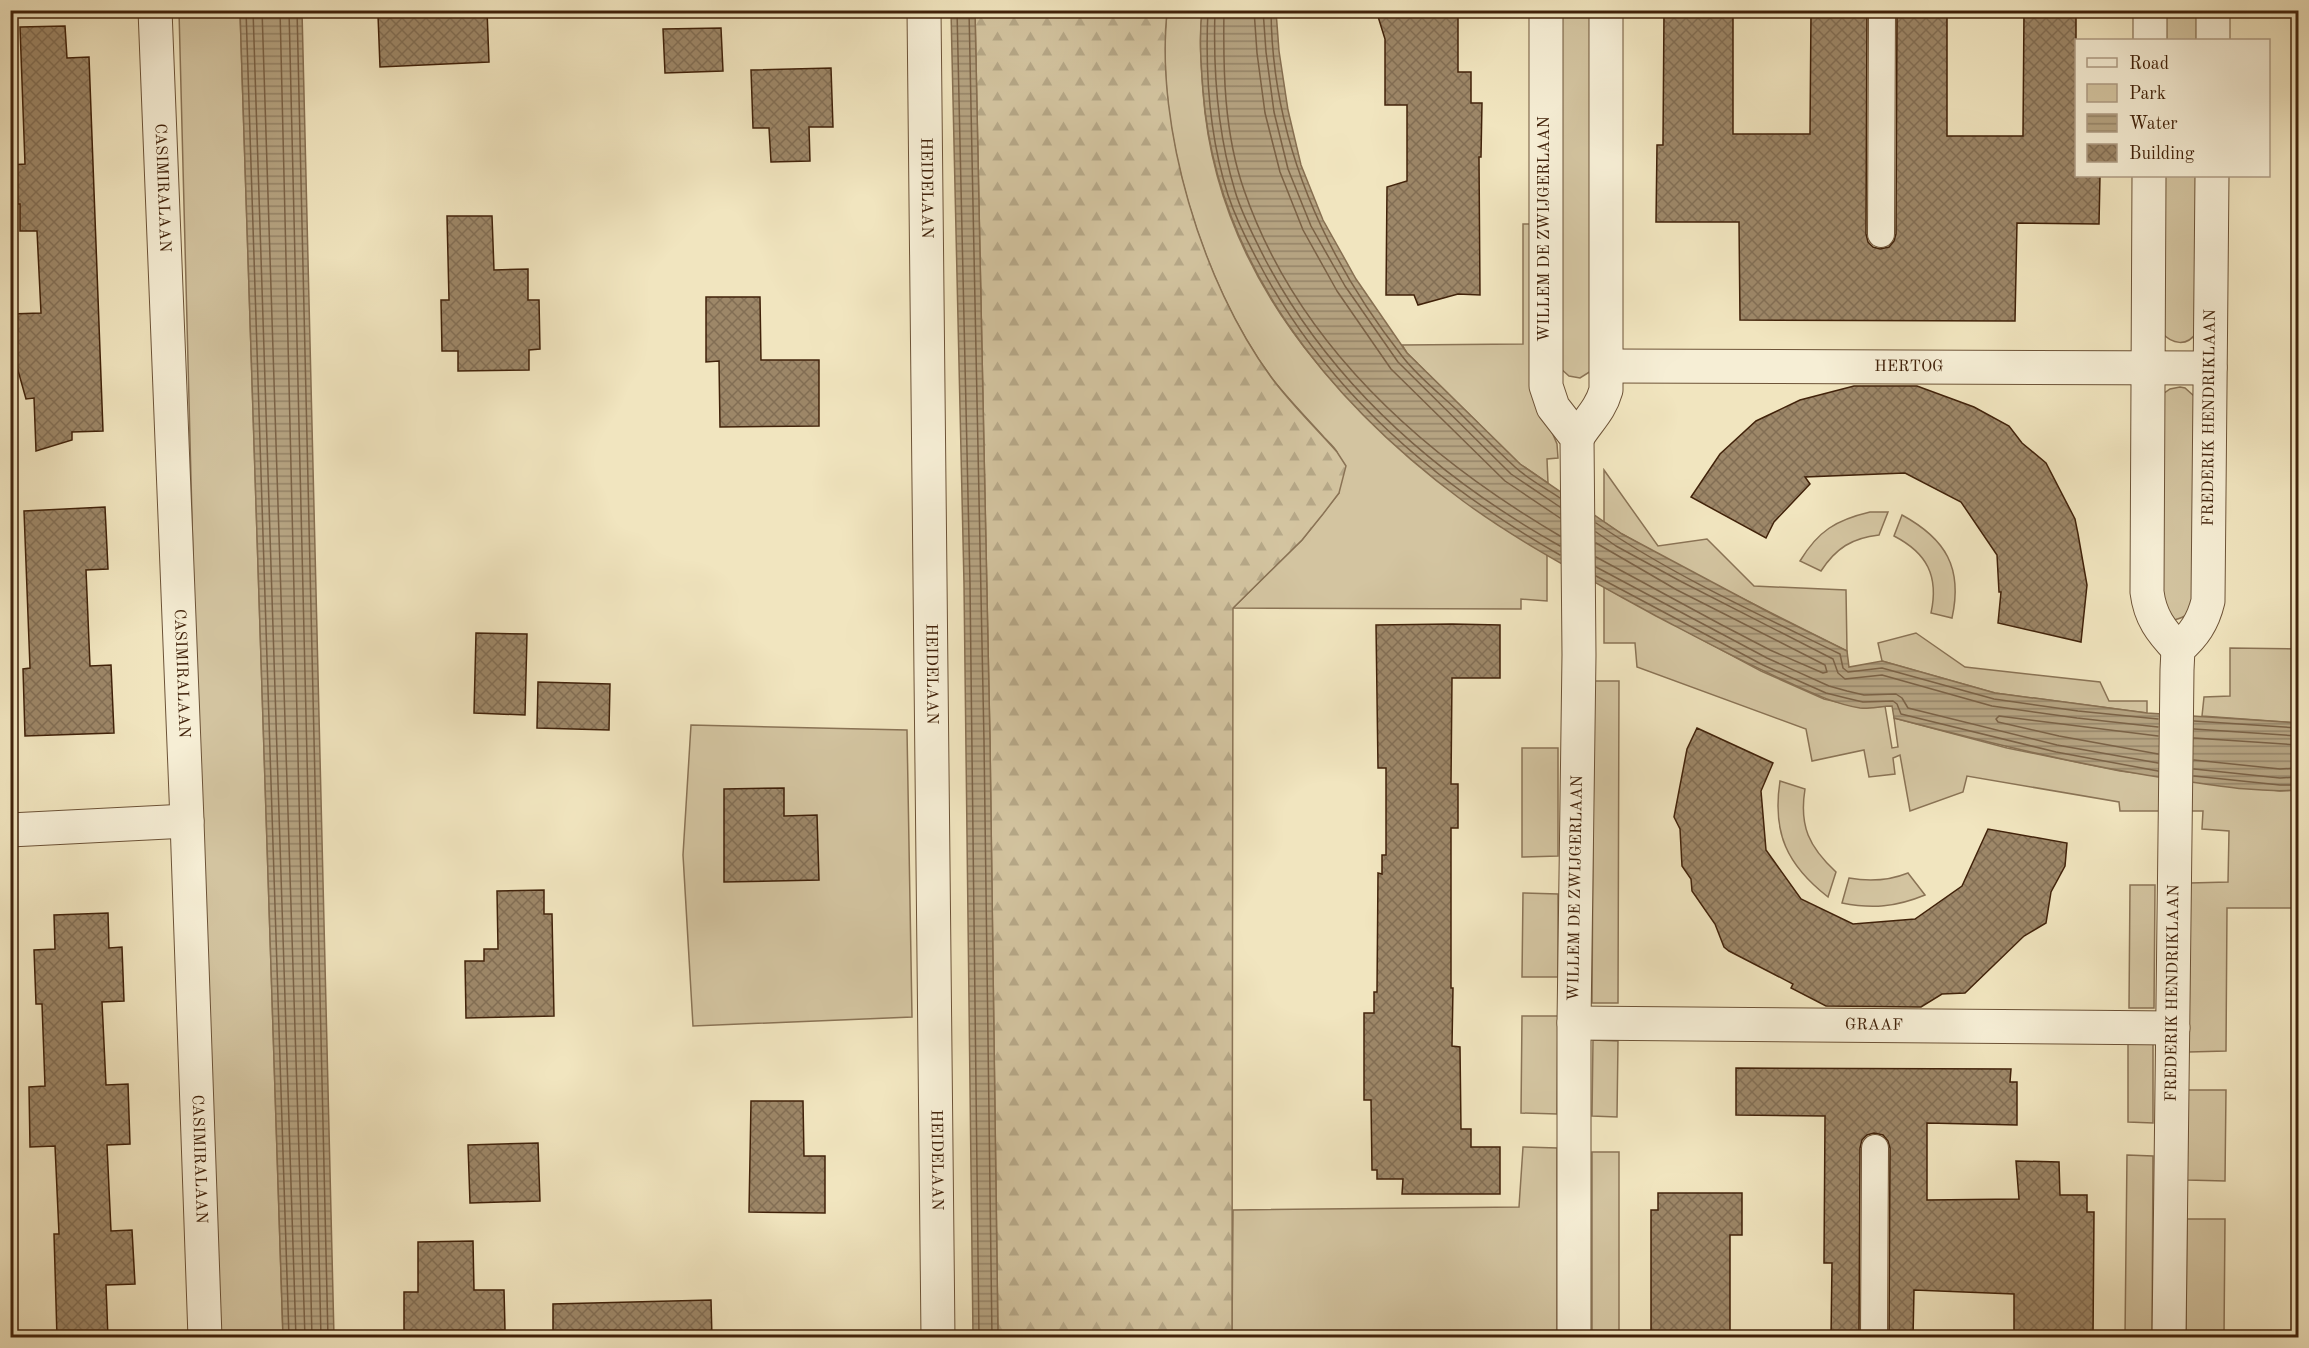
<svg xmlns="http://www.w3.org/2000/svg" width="2309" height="1348" viewBox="0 0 2309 1348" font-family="'Old Standard TT',serif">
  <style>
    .green { fill: #d3c4a0; stroke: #8a7355; stroke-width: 1.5 }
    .forest { fill: url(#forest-firs); stroke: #8a7355; stroke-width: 1.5 }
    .water { fill: url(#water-rules); stroke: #876f51; stroke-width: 1.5 }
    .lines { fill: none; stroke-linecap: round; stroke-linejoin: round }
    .shore { stroke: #7b6246; stroke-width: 1.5 }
    .building { fill: url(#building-cross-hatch); stroke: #41220a; stroke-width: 1.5 }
    .lane-casing { stroke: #6d5337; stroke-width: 28 }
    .street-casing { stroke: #6d5337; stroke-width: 35 }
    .lane { stroke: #f6eed5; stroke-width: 26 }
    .street { stroke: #f6eed5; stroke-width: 33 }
    .labels { text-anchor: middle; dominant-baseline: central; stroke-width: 6; stroke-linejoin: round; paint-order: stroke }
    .street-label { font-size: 16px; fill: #41220a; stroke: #f6eed5 }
  </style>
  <defs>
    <pattern id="forest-firs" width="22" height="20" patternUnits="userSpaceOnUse" patternTransform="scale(1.5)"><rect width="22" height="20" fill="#d3c4a0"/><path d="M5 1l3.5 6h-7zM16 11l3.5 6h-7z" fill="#b6a888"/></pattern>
    <pattern id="water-rules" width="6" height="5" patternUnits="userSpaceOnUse" patternTransform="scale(1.5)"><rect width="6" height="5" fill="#b5a381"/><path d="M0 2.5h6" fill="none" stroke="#958468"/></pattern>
    <pattern id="building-cross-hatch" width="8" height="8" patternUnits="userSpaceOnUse" patternTransform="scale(1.5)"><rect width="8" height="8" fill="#9d8768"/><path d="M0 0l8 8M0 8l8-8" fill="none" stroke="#826e54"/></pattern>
  </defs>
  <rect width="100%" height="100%" fill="#f1e5bf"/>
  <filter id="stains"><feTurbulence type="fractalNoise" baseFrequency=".00333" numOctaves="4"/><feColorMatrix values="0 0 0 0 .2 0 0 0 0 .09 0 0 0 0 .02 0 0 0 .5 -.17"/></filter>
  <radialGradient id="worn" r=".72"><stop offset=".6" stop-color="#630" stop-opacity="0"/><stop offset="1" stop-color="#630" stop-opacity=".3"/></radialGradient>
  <!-- green -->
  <g class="green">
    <path d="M179 11H240L283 1337H213Z"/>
    <path d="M1167 11H1202C1199 38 1201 65 1203 92 1218 302 1377 451 1547 554V601L1521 599V609L1233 608 1302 540 1339 493C1339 483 1341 460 1337 452 1334 446 1326 440 1322 435 1305 416 1286 397 1271 377 1201 281 1155 129 1167 11Z"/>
    <path d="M1558 11H1595L1591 371 1580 378 1569 376 1560 368Z"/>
    <path d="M2164 11H2201V40H2163Z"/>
    <path d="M2162 176H2200L2196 333C2187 347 2172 344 2162 333Z"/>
    <path d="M1523 224H1534L1552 432 1557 444 1558 458 1547 459 1548 483 1520 464 1407 353 1402 345 1523 344Z"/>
    <path d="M2180 387 2185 388 2194 396V602C2190 614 2186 617 2174 620L2160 610 2163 394 2170 389Z"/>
    <path d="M1604 470 1658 546 1707 539 1754 586 1846 590 1847 651 1688 571 1622 534 1604 522Z"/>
    <path d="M1870 512H1888L1879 535C1852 538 1836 548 1821 571L1800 561C1818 531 1836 520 1870 512Z"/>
    <path d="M1902 515C1946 539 1963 568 1952 618L1931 613C1939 576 1927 553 1894 536Z"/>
    <path d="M1604 587 1761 671 1824 699 1863 708 1885 706 1892 748 1898 747 1894 718 2007 748 2120 771 2280 791 2298 790V908H2227L2226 1051 2189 1052 2190 883 2228 882 2229 831 2202 829 2203 811H2120L2119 802 1967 776 1963 792 1910 811 1900 755 1893 758 1895 774 1869 777 1864 750 1812 761 1806 729 1637 667 1635 643H1604Z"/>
    <path d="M1916 633 1965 667 2100 682 2109 701H2147V713L1995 693 1882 661 1878 643Z"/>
    <path d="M2230 648 2298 649V723L2202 716 2204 697 2230 696Z"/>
    <path d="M1594 681H1619L1618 1003H1592Z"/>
    <path d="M691 725 907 730 912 1017 693 1026 683 855Z"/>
    <path d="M1522 748H1558V856L1522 857Z"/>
    <path d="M1780 781 1805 789C1799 826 1809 847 1836 872L1828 897C1787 865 1772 833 1780 781Z"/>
    <path d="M1908 873 1925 895C1896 907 1872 909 1842 903L1849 878C1870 882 1888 881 1908 873Z"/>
    <path d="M2130 885H2155L2154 1008H2129Z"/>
    <path d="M1523 893 1558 894V977H1522Z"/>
    <path d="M1522 1016H1558L1557 1114 1521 1113Z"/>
    <path d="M1593 1040 1618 1041 1617 1117 1592 1116Z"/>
    <path d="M2128 1043 2153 1044V1123L2128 1122Z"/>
    <path d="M2188 1090H2226L2225 1181 2187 1180Z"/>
    <path d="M1523 1147 1557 1148V1337L1232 1336 1233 1210 1519 1207Z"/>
    <rect x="1592" y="1152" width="27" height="185"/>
    <path d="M2127 1155 2153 1156 2152 1337H2125Z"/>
    <path d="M2187 1219H2225L2224 1337 2186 1338Z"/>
  </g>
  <!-- forest -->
  <path class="forest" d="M975 11H1167C1155 127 1202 283 1271 377 1290 403 1315 427 1337 452L1346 466 1339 493 1323 514 1302 540 1233 608 1232 1337H998L990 741Z"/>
  <!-- water -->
  <g class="water">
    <path d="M240 11H302L334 1337H283Z"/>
    <path d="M951 11H975L990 741 998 1338 973 1337 964 584Z"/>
    <path d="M1202 11H1276L1279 51 1288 110 1301 165 1323 220 1356 279 1407 353 1520 464 1622 534 1774 615 1847 651 1849 667 1882 661 1995 693 2147 713 2298 723V790C2256 793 2213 785 2171 779 2077 765 1986 742 1894 718L1892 706C1881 706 1870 709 1860 708 1835 704 1812 693 1790 683 1744 663 1700 639 1656 616 1591 580 1523 545 1463 501 1328 401 1216 264 1203 90 1201 64 1199 37 1202 11Z"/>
  </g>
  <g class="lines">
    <!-- shore -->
    <g class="shore">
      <path d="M246 10 289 1338"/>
      <path d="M253 10 296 1338"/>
      <path d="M262 10 305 1338"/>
      <path d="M280 10 312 1338"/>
      <path d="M289 10 321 1338"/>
      <path d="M297 10 328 1338"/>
      <path d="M957 10 970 584 979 1338"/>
      <path d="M969 10 984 741 992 1338"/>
      <path d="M1208 10C1205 72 1209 136 1228 195 1236 219 1248 243 1260 265 1327 392 1437 485 1560 555"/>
      <path d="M1215 10C1213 71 1217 132 1235 191 1242 215 1255 239 1266 261 1332 385 1439 478 1560 546"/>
      <path d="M1224 10C1223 70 1224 133 1244 190 1297 344 1424 456 1560 536"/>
      <path d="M1254 10 1257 53 1265 113 1280 172 1303 230 1337 291 1391 369 1505 481 1560 518"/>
      <path d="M1263 10 1266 52 1274 112 1288 169 1311 226 1345 286 1398 362 1511 474 1560 507"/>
      <path d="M1271 10C1272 140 1323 255 1402 356 1417 376 1439 393 1457 410 1476 429 1495 449 1515 467 1528 479 1545 488 1560 498"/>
      <path d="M1596 523C1672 575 1758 614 1840 654L1843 668 1848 672 1882 668 1994 699 2078 711 2158 719"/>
      <path d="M1596 532 1616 546 1682 582 1833 659 1838 673 1845 679 1882 675 1992 706 2077 718 2158 727"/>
      <path d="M1596 543 1677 590 1825 665 1827 672 1823 673 1770 650 1720 624 1596 557"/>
      <path d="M1596 567 1767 658 1829 686 1847 691 1864 695 1896 694 1902 698 1908 708 2057 745 2158 763"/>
      <path d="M1596 576 1763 665 1826 693 1846 698 1863 702 1893 701 1897 704 1901 714 2056 752 2158 771"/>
      <path d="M2194 721 2298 728"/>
      <path d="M2194 729 2298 736"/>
      <path d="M2194 738 2298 745"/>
      <path d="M2158 754 2059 736 1998 722 1996 719 1999 716 2158 736"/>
      <path d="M2194 760 2280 769 2298 768"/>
      <path d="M2194 769 2280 778 2298 777"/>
      <path d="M2194 776 2280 785H2298"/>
    </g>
  </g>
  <!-- building -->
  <g class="building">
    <path d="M417 10H487L489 62 380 67 378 15 417 13Z"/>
    <path d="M1376 10H1458V72H1471V103H1482L1481 157H1479L1480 295 1458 294 1418 305 1414 295H1386L1387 187 1407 181V105H1385V39Z"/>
    <path d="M1664 10H1733V134H1810L1811 10H1867L1866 234 1868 242 1873 247 1880 249 1889 247 1894 241 1896 234 1897 10H1947V136H2023L2024 10H2076V176H2100L2099 224 2017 223 2015 321 1740 320 1739 222H1656L1657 145H1663Z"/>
    <path d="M65 26 67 58 89 57 103 431 72 432V440L36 451 34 398 26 399 10 342V314L41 313 37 231H20V204H10V165L25 164 20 27Z"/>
    <path d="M721 28 723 71 665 73 663 29Z"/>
    <path d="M831 68 833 127H809L810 161 771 162 769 128H753L751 70Z"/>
    <path d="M447 216H492L494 270 528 269V300H539L540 349 529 350V370L458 371V351H442L441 300H449Z"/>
    <path d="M706 297H760L761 360H819V426L720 427 719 361 706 362Z"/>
    <path d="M1854 386H1917L1974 407 2009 426 2022 443 2046 463 2075 519 2078 534 2087 585 2081 642 1998 623 2001 592H1999L1997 555 1961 502 1905 473 1805 477 1810 484 1774 522 1766 538 1691 497 1720 454 1756 421 1800 400Z"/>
    <path d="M105 507 108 569 86 570 90 666 111 665 114 733 25 736 23 669 30 668 24 511Z"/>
    <path d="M1452 624 1500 625V678H1452L1451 784H1458V828H1451V988H1453L1452 1046 1460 1047 1461 1129H1471V1147H1500V1194H1402L1403 1179H1377V1170H1372L1371 1100H1364V1013H1374V992H1377L1378 873 1382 874V855H1386V768H1378L1376 625Z"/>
    <path d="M476 633 527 634 525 715 474 713Z"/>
    <path d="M538 682 610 684 609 730 537 728Z"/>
    <path d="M1697 728 1773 763 1761 791 1766 850 1801 899 1853 924 1915 919 1962 886 1988 829 2067 843 2065 866 2051 892 2046 923 2024 936 1965 993 1942 994 1921 1007 1826 1006 1791 988 1793 984 1729 951 1724 947 1715 924 1692 891 1691 879 1682 866 1680 829 1674 817 1687 749Z"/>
    <path d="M784 788V816L817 815 819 880 724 882V789Z"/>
    <path d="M544 890V914H552L554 1016 466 1018 465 961H484V949H498L497 891Z"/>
    <path d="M108 913 109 948 122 947 124 1001 102 1002 106 1085 128 1084 130 1144 107 1145 111 1231 132 1230 135 1284 106 1285 108 1338H57L54 1234H59L55 1146 30 1147 29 1087 45 1086 42 1004H36L34 950 55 949 54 915Z"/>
    <path d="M1736 1068 2011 1069 2010 1082H2017V1125L1927 1123V1200L2019 1199 2016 1161 2059 1162 2060 1195H2087V1212H2094L2093 1338H2014V1294L1914 1290 1913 1338H1889L1890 1148 1888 1141 1883 1135 1874 1133 1867 1135 1862 1140 1860 1148 1859 1338H1831L1832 1263H1824L1825 1116 1736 1115Z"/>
    <path d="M751 1101H803L804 1156H825V1213L749 1212Z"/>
    <path d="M538 1143 540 1201 470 1203 468 1145Z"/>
    <path d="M1658 1193H1742V1235H1730V1338H1651V1210H1658Z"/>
    <path d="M473 1241 474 1290H504L505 1330H487V1338H404V1292H418V1242Z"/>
    <path d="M711 1300 712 1338H553V1304Z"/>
  </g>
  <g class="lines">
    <!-- lane casing -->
    <g class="lane-casing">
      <g id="lane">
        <path d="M1881 234 1882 10"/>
        <path d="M1874 1338 1875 1148"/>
      </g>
    </g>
    <!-- street casing -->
    <g class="street-casing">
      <g id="street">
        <path id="s1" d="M155 10 187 821 205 1338"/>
        <path id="s2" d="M924 10 938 1338"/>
        <path d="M1546 10V386L1553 407 1577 438 1579 655 1574 1023V1338"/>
        <path d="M2150 40V10"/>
        <path d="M2213 40V10"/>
        <path d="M2149 176 2147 592C2150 617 2161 631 2178 649"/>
        <path id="s3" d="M1607 366 2210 368"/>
        <path d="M1577 438C1588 420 1600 411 1606 390V10"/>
        <path d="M10 830 187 821"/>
        <path id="s4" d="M1574 1023 2173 1028"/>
        <path id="s5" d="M2169 1338 2177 670 2178 649C2194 635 2203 622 2208 601L2212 176"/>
      </g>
    </g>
    <!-- lane -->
    <use href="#lane" class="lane"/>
    <!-- street -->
    <use href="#street" class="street"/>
  </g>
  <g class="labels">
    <!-- street labels -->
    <g class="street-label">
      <text stroke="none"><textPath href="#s1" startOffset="178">CASIMIRALAAN</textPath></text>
      <text stroke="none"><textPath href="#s2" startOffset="178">HEIDELAAN</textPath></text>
      <text transform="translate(1545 229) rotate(-90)">WILLEM DE ZWIJGERLAAN</text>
      <text stroke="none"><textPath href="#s3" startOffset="302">HERTOG</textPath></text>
      <text stroke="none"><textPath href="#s5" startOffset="930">FREDERIK HENDRIKLAAN</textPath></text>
      <text stroke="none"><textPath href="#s1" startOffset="664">CASIMIRALAAN</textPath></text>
      <text stroke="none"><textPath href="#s2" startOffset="664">HEIDELAAN</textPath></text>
      <text transform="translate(1576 888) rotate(-89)">WILLEM DE ZWIJGERLAAN</text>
      <text stroke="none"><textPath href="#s5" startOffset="345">FREDERIK HENDRIKLAAN</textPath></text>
      <text stroke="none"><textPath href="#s4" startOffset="300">GRAAF</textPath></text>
      <text stroke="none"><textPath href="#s1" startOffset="1150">CASIMIRALAAN</textPath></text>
      <text stroke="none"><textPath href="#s2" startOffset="1150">HEIDELAAN</textPath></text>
    </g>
  </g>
  <!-- margin -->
  <rect width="2309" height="1348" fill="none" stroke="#f1e5bf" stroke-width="36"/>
  <rect x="12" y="12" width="2285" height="1324" fill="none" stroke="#41220a" stroke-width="3"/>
  <rect x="18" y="18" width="2273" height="1312" fill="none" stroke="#41220a" stroke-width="1.5"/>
  <!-- legend -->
  <rect x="2075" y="39" width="195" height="138" fill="#f6eed5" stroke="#ae9c84" stroke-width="1.5"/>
  <rect x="2087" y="58" width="30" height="9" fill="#f6eed5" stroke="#ae9c84" stroke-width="1.5"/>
  <text x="2129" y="69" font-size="18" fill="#41220a">Road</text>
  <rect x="2087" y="84" width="30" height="18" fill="#d3c4a0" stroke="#ae9c84" stroke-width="1.5"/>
  <text x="2129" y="99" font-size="18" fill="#41220a">Park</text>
  <rect x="2087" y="114" width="30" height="18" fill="url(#water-rules)" stroke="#ae9c84" stroke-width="1.5"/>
  <text x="2129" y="129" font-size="18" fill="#41220a">Water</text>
  <rect x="2087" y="144" width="30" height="18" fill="url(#building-cross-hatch)" stroke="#ae9c84" stroke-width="1.5"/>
  <text x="2129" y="159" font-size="18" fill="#41220a">Building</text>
  <rect width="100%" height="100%" filter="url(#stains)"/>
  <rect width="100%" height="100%" fill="url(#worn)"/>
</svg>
